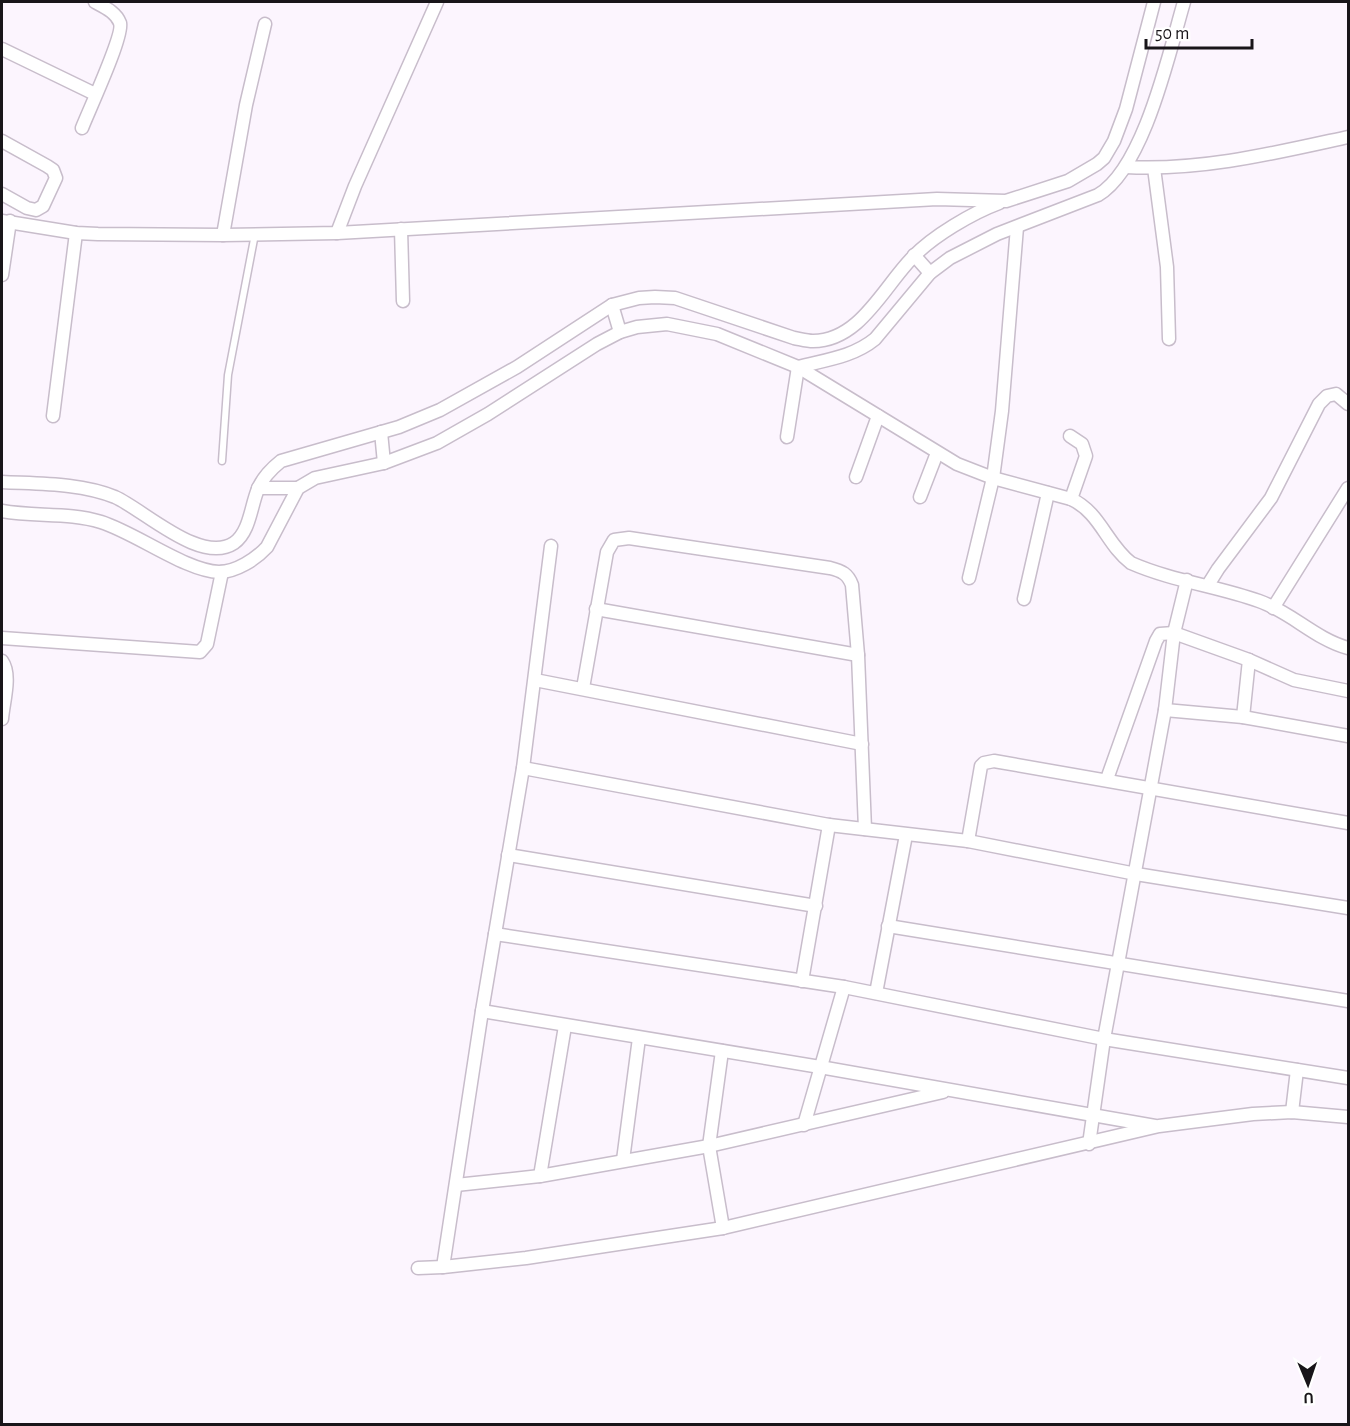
<svg xmlns="http://www.w3.org/2000/svg" width="1350" height="1426" viewBox="0 0 1350 1426" font-family="'Alegreya Sans',sans-serif">
  <style>
    .lines { fill: none; stroke-linecap: round; stroke-linejoin: round }
    .service-casing { stroke: #c8bdcb; stroke-width: 9 }
    .minor-casing { stroke: #c8bdcb; stroke-width: 15 }
    .service { stroke: #fff; stroke-width: 6 }
    .minor { stroke: #fff; stroke-width: 12 }
  </style>
  <rect width="100%" height="100%" fill="#fcf5fe"/>
  <g class="lines">
    <!-- service casing -->
    <g class="service-casing">
      <path id="service" d="M222 461 228 375 255 234"/>
    </g>
    <!-- minor casing -->
    <g class="minor-casing">
      <g id="minor">
        <path d="M2 49 95 94"/>
        <path d="M82 128C89 110 124 35 120 23 116 12 104 7 95 2"/>
        <path d="M2 141 47 166 53 170 56 178 43 206 36 210 27 208 2 194"/>
        <path d="M1126 167C1202 171 1275 153 1348 137"/>
        <path d="M1154 168 1167 267 1169 339"/>
        <path d="M2 221 76 233 98 234 223 235 337 233 937 199 1006 201 1068 181 1097 164 1104 158 1114 141 1126 109 1154 2"/>
        <path d="M401 229 403 301"/>
        <path d="M337 233 355 186 437 2"/>
        <path d="M223 235 246 105 265 24"/>
        <path d="M914 255 930 273"/>
        <path d="M2 275 10 221"/>
        <path d="M612 305 620 332"/>
        <path d="M798 367C825 360 853 357 875 339L930 273 950 258 997 234 1098 195C1144 168 1169 53 1184 2"/>
        <path d="M53 416 76 233"/>
        <path d="M381 432 384 463"/>
        <path d="M1070 436 1082 444 1086 456 1071 499"/>
        <path d="M787 437 798 367"/>
        <path d="M856 477 878 416"/>
        <path d="M2 482C39 484 80 483 115 497 144 510 201 565 234 543 250 532 251 505 258 489 263 477 271 469 281 461L399 427 440 410 517 367 612 305 639 298 655 297 675 298 794 338C800 339 807 341 813 341 860 341 884 286 913 257 933 236 972 213 999 203"/>
        <path d="M258 488H298"/>
        <path d="M920 497 937 453"/>
        <path d="M2 511C35 517 69 512 101 522 136 533 186 571 219 572 236 572 256 559 267 547L298 488 315 478 384 463 437 443 488 414 597 344 620 332 637 327 667 324 717 334 798 367 957 464 993 478 1071 499C1100 512 1107 545 1131 563 1172 581 1217 586 1259 601 1291 612 1315 639 1348 648"/>
        <path d="M969 578 993 478 1002 411 1017 227"/>
        <path d="M1208 585 1218 569 1271 498 1319 404 1327 396 1336 394 1348 404"/>
        <path d="M1024 599 1048 493"/>
        <path d="M1273 608 1348 488"/>
        <path d="M596 609 858 655"/>
        <path d="M2 638 200 652 207 644 222 572"/>
        <path d="M2 661C12 675 3 703 2 719"/>
        <path d="M535 680 862 744"/>
        <path d="M583 688 607 552 614 540 629 538 830 568C842 571 848 574 852 585L858 655 865 829"/>
        <path d="M1165 710 1243 717 1348 736"/>
        <path d="M1243 717 1249 660"/>
        <path d="M523 768 829 825 968 841 1136 874 1348 908"/>
        <path d="M1107 779 1156 641 1160 634 1174 633 1249 660 1294 680 1348 691"/>
        <path d="M968 841 981 766 984 763 994 761 1348 823"/>
        <path d="M508 855 816 906"/>
        <path d="M888 926 1348 1001"/>
        <path d="M495 934 844 987 1104 1039 1348 1078"/>
        <path d="M802 981 829 825"/>
        <path d="M876 993 906 835"/>
        <path d="M482 1011 820 1067 1155 1126"/>
        <path d="M722 1051 709 1146 723 1228"/>
        <path d="M1292 1112 1297 1070"/>
        <path d="M804 1125 844 987"/>
        <path d="M1089 1144 1104 1039 1165 710 1174 633 1187 580"/>
        <path d="M623 1160 639 1038"/>
        <path d="M540 1176 565 1026"/>
        <path d="M456 1185 540 1176 709 1146 943 1092"/>
        <path d="M443 1267 482 1011 523 768 551 546"/>
        <path d="M418 1268 443 1267 526 1258 723 1228 1159 1126 1253 1114 1292 1112 1348 1117"/>
      </g>
    </g>
    <!-- service -->
    <use href="#service" class="service"/>
    <!-- minor -->
    <use href="#minor" class="minor"/>
  </g>
  <!-- border -->
  <rect width="1350" height="1426" fill="none" stroke="#181519" stroke-width="6"/>
  <!-- north arrow -->
  <g transform="translate(1308 1384) rotate(178)" stroke="#ffffff" stroke-width="4.5" paint-order="stroke">
  <path d="M0-4.5L10 22L0 15L-10 22Z" fill="#181519"/>
  <text y="-9" font-size="16" font-weight="bold" text-anchor="middle" fill="#181519">U</text>
  </g>
  <!-- scale -->
  <path d="M1146 39v9h106v-9" fill="none" stroke="#181519" stroke-width="3"/>
  <text x="1155" y="39" font-size="18" fill="#181519" stroke="#ffffff" stroke-width="4.5" paint-order="stroke">50 m</text>
</svg>
